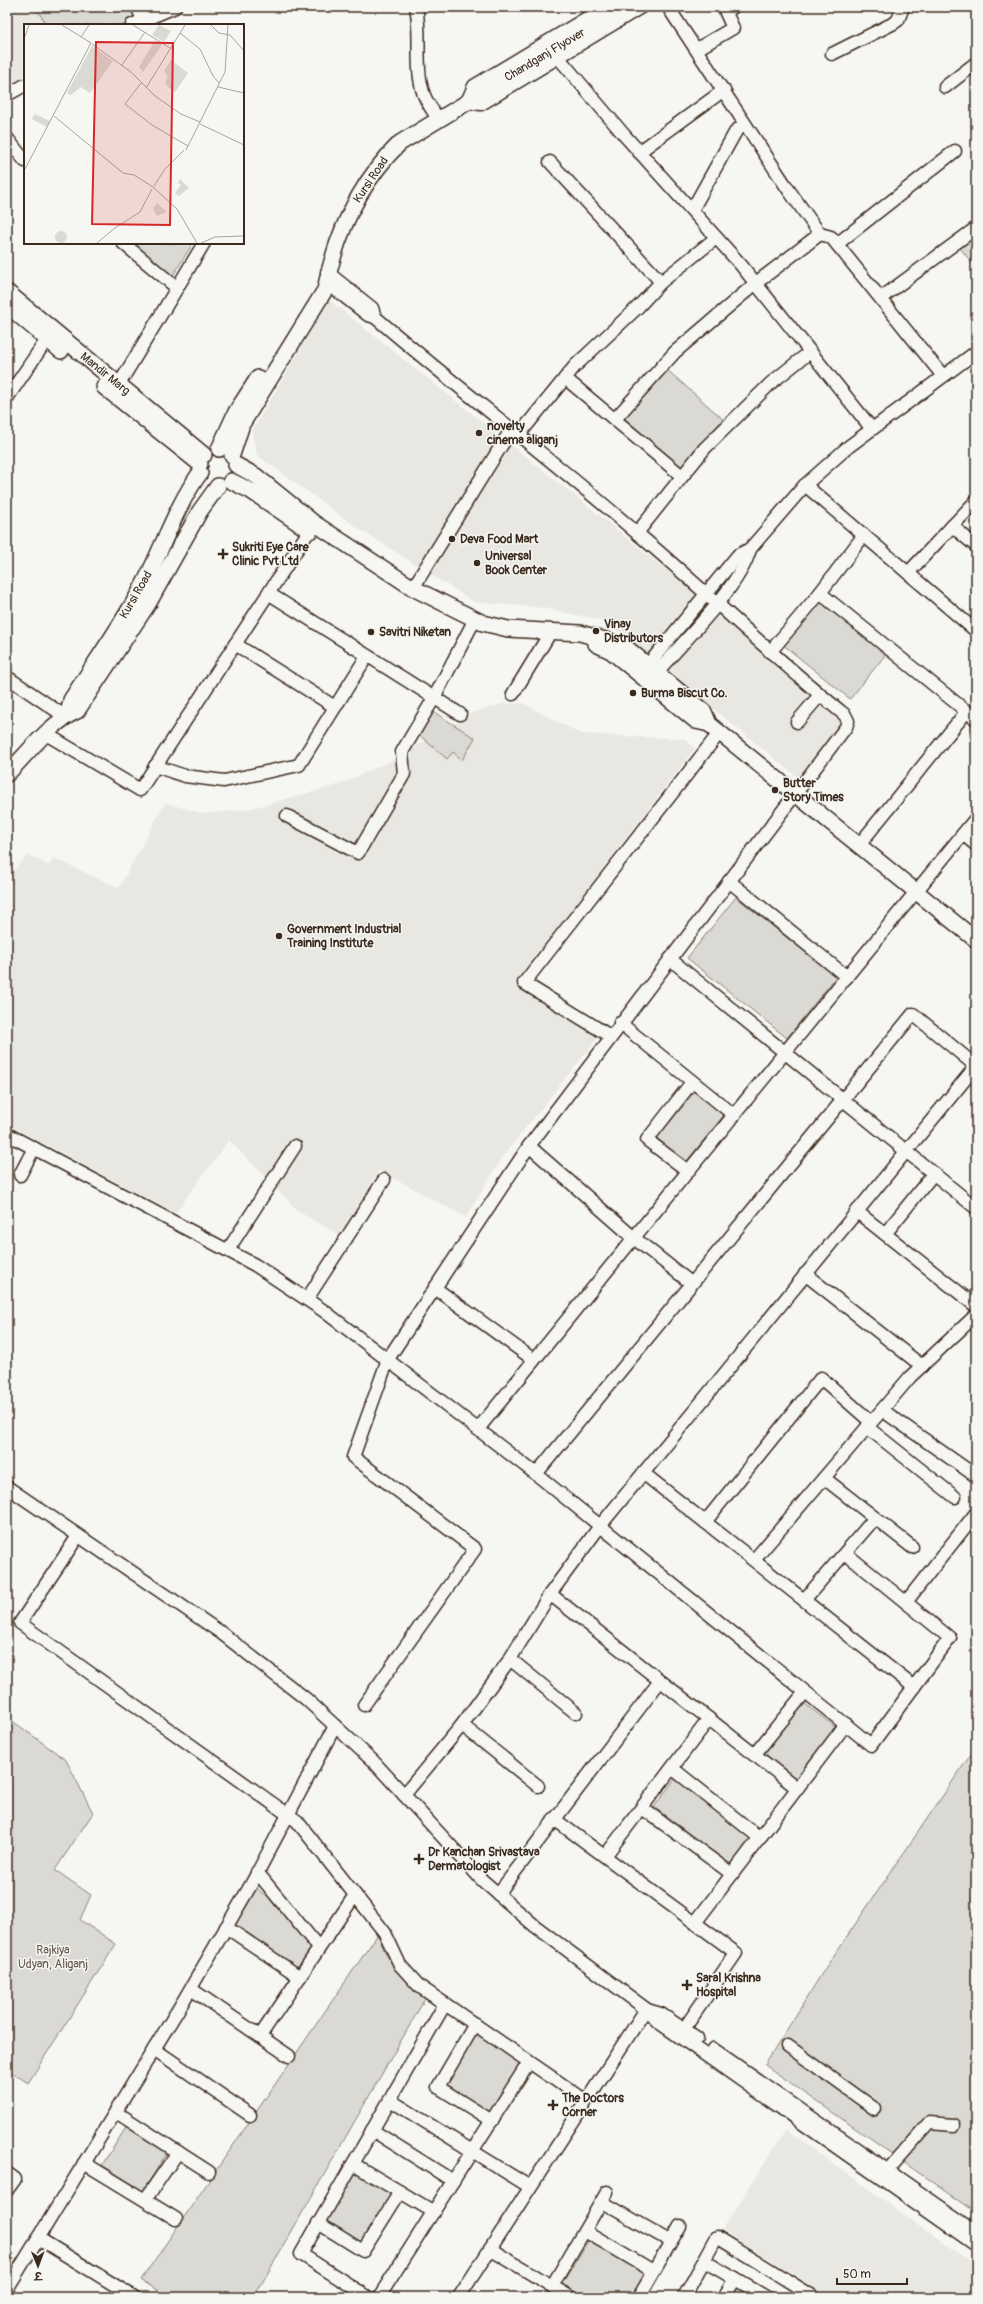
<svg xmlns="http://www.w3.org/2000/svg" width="983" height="2304" viewBox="0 0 983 2304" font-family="Pangolin,'Playpen Sans Deva',sans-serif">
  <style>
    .built { fill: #e8e7e2 }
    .green { fill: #dad9d3; stroke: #8a8278 }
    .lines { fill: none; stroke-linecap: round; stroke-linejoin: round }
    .minor-casing { stroke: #3b2a1e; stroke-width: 15 }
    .major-casing { stroke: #3b2a1e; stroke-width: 18 }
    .minor { stroke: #f6f6f2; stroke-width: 12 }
    .major { stroke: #f6f6f2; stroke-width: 15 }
    .poi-dot { fill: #3b2a1e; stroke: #f6f6f2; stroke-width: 1.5 }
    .labels { text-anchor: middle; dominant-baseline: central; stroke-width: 3; stroke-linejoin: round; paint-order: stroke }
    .street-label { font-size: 12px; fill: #3b2a1e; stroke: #f6f6f2 }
    .poi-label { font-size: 12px; font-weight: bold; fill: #3b2a1e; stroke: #f6f6f2; text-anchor: start }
    .park-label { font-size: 12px; fill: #63564b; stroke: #f6f6f2 }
    .inset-road { fill: none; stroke: #aba49d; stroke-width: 1 }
    .view { fill: #d62828; fill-opacity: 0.15; stroke: #d62828; stroke-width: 2 }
    .inset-edge { fill: none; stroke: #3b2a1e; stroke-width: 2 }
  </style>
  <rect width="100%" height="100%" fill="#f6f6f2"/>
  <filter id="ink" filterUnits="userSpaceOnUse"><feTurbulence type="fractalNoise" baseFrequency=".025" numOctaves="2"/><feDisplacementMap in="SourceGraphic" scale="8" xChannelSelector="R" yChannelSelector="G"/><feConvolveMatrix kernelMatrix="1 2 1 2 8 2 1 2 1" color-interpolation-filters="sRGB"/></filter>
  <g filter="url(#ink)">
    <!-- built -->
    <g class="built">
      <path d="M7 7H35L47 25H25V76L7 85Z"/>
      <path d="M329 300 579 499 847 717 801 780 605 621 543 608 474 602 358 528 257 455 252 431Z"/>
      <path d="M523 703 580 734 685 739 695 748 515 984 600 1035 503 1156 466 1217 379 1170 340 1235 299 1212 229 1140 175 1213 7 1124V876L29 855 49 866 53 858 119 888 165 803 205 814 249 809 338 785 393 760 472 713 503 704Z"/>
      <path d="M786 2130 976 2266V2297H830L722 2230Z"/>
    </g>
    <!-- green -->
    <g class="green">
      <path d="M35 7H132L139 18 125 25H47Z"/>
      <path d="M976 235V268L960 248Z"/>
      <path d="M133 243H193L172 277Z"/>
      <path d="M666 369 723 419 681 467 623 417Z"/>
      <path d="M818 597 887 653 850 699 781 643Z"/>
      <path d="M434 712 475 738 462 760 453 752 447 759 418 734Z"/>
      <path d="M736 897 836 977 787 1038 687 958Z"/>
      <path d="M696 1090 725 1114 686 1162 657 1138Z"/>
      <path d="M804 1703 835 1727 795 1779 764 1754Z"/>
      <path d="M7 1717 66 1760 93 1813 55 1870 91 1895 80 1920 116 1944 28 2083 7 2069Z"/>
      <path d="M976 1747V2213L765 2065 824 1970Z"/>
      <path d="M675 1779 752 1838 731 1866 654 1807Z"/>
      <path d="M252 1883 263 1894 265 1892 276 1907 319 1948 291 1971 226 1927Z"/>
      <path d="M378 1934C387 1962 402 1981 426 1997L254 2297H168L141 2280Z"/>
      <path d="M477 2032 523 2061 490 2112 444 2083Z"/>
      <path d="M127 2126 168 2151 143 2191 102 2165Z"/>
      <path d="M355 2171 392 2193 361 2243 324 2221Z"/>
      <path d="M588 2241 646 2274 633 2297H584L562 2284Z"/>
      <path d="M736 2287 755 2297H730Z"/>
    </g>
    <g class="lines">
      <!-- minor casing -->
      <g class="minor-casing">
        <g id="minor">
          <path d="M137 7 146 25"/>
          <path d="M416 7C422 35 414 68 424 95 427 103 434 112 438 119"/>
          <path d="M605 7 474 86 467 102 481 104 641 7"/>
          <path d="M668 7 788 189 820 234 831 237 943 376"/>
          <path d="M132 25 175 7"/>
          <path d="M697 49 733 28 726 13 733 7"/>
          <path d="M832 54 894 23 898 20 903 7"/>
          <path d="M558 57 625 136 741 265 872 429"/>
          <path d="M945 87 976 63"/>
          <path d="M7 95 25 85"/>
          <path d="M7 138 25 161"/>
          <path d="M639 152 724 90"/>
          <path d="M550 162 661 282"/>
          <path d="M692 210 736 131 745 124"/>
          <path d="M123 243 177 288"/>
          <path d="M837 244 955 151"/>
          <path d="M327 272 372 308 375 317C461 391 552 459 638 534 708 593 774 658 845 715L848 721 846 727 529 1146 388 1359 353 1457 475 1549 364 1705"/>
          <path d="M326 282 368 315 375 317"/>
          <path d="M881 298 976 228"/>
          <path d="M565 378 682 476"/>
          <path d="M115 391 204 243"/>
          <path d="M7 398 52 332"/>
          <path d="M615 419 675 352 756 283 820 234"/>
          <path d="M518 436 575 366 639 306 661 282 716 238"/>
          <path d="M805 485 976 631"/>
          <path d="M952 526 976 546"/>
          <path d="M637 533 705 448 771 383 810 352"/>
          <path d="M908 573 976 501"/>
          <path d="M413 588 511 430"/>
          <path d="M268 593 460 714"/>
          <path d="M820 593 976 719"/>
          <path d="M235 644 335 707"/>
          <path d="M770 652 820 593 864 535"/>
          <path d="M644 674 647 666 738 555 750 549 805 485 848 447 976 352"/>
          <path d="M648 676 656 673C682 643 741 586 750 549"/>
          <path d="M7 677 66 717"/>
          <path d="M513 694 547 638"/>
          <path d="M797 722 820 695"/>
          <path d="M46 734 140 790 309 531"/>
          <path d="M155 766 185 776 224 781 299 765 367 656"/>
          <path d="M287 816 358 853 404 774 402 752 434 698 475 619"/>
          <path d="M963 834 976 845"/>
          <path d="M859 845 967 711"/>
          <path d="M729 881 847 977"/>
          <path d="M670 959 976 1208"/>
          <path d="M620 1023 734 1115"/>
          <path d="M610 1036 524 983 720 732"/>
          <path d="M7 1134 255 1265 324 1311 536 1474 871 1745 950 1638 845 1553"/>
          <path d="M529 1146 634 1238 691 1283"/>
          <path d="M688 1171 647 1140 692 1082"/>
          <path d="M20 1175 34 1148"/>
          <path d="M856 1211 976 1306"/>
          <path d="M885 1234 934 1173"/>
          <path d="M228 1250 295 1146"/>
          <path d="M805 1274 922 1366"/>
          <path d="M435 1288 534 1360"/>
          <path d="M307 1299 384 1180"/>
          <path d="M882 1410 976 1476"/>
          <path d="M867 1427 955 1497"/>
          <path d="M478 1429 976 818"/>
          <path d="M643 1473 914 1687"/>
          <path d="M536 1474 913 1014 976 1066"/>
          <path d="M824 1478 912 1547"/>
          <path d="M7 1487 220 1632 306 1699 374 1762 482 1880 535 1926 646 2009 657 2021 976 2245"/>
          <path d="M705 1522 821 1378 871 1422"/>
          <path d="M78 1536 20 1623 297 1821 385 1933 400 1965 419 1986 586 2101"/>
          <path d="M754 1560 910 1377 976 1315"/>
          <path d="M550 1594 797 1788"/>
          <path d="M804 1600 875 1518"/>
          <path d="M906 1602 976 1513"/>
          <path d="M510 1659 576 1713"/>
          <path d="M462 1725 538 1786"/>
          <path d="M754 1755 805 1692"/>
          <path d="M672 1768 760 1838"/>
          <path d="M404 1795 462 1725 510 1659 550 1594 600 1526 976 1066"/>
          <path d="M642 1808 732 1874"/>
          <path d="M554 1819 736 1953 684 2029"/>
          <path d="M605 1856 709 1719"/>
          <path d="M257 1872 319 1948"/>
          <path d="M498 1894 660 1681"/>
          <path d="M695 1923 846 1724"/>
          <path d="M226 1927 300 1977"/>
          <path d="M191 1989 289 2056"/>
          <path d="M647 2010 661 2014 697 2038"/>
          <path d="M475 2024 438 2087 492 2121"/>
          <path d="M260 2036 355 1895"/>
          <path d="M788 2046 875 2109"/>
          <path d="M154 2049 250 2115"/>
          <path d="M713 2049 976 2232"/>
          <path d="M390 2100 530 2187"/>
          <path d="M116 2112 209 2172"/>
          <path d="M372 2130 453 2181"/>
          <path d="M84 2163 176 2219"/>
          <path d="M353 2164 434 2212"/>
          <path d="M888 2170 929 2123 954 2125"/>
          <path d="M7 2173 15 2179 7 2190"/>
          <path d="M145 2200 178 2152"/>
          <path d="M602 2202 670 2241"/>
          <path d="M318 2223 363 2251 400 2192"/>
          <path d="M585 2231 653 2271"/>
          <path d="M38 2238 134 2297"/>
          <path d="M490 2249 570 2297"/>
          <path d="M704 2261 766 2297"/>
          <path d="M552 2286 607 2192"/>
          <path d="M7 2289 181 2005 252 1883 335 1726"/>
          <path d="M368 2297 301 2254 445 2004"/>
          <path d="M379 2297 529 2062"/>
          <path d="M459 2297 646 2009"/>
          <path d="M639 2297 680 2226"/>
          <path d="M684 2297 717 2237 814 2297"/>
          <path d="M724 2297 735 2279"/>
        </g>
      </g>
      <!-- major casing -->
      <g class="major-casing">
        <g id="major">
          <path d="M7 292 204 455"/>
          <path d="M15 312 61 351"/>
          <path d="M104 387 200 464"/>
          <path d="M219 449 236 412 258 378"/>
          <path d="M232 455 242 424 325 290C336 234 359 183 400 143L624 7"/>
          <path d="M236 465 256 476 314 523 413 588 483 623 508 629 580 633 623 645 704 712 709 724 976 940"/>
          <path d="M231 481 251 491 310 531"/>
          <path d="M596 644 611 651 696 721 709 724"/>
          <path d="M68 715 71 700C95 662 123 624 144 584 163 547 176 506 200 473"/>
          <path d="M7 774C28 753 50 723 77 711L148 604 200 511 218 486"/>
        </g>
      </g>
      <!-- minor -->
      <use href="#minor" class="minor"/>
      <!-- major -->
      <use href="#major" class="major"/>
    </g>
  </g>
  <!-- markers -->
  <g class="poi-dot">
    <circle cx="479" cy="433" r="4"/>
    <circle cx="452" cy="539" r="4"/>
    <path d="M221 548h4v4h4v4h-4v4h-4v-4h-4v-4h4z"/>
    <circle cx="477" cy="563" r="4"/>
    <circle cx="596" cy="631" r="4"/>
    <circle cx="371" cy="632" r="4"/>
    <circle cx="633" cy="693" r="4"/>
    <circle cx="775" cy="790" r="4"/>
    <circle cx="279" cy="936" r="4"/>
    <path d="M417 1853h4v4h4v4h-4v4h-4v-4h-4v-4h4z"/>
    <path d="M685 1979h4v4h4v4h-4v4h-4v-4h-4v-4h4z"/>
    <path d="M551 2099h4v4h4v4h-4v4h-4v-4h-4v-4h4z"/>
  </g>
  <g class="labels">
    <!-- street labels -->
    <g class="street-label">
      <text transform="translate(545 55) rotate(-31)">Chandganj Flyover</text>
      <text transform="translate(371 180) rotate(-56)">Kursi Road</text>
      <text transform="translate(105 374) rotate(39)">Mandir Marg</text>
      <text transform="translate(136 595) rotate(-60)">Kursi Road</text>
    </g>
    <!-- poi labels -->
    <g class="poi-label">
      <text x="487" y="426">novelty<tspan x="487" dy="14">cinema aliganj</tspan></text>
      <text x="460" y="539">Deva Food Mart</text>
      <text x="232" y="547">Sukriti Eye Care<tspan x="232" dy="14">Clinic Pvt Ltd</tspan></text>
      <text x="485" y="556">Universal<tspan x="485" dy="14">Book Center</tspan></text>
      <text x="604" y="624">Vinay<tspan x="604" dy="14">Distributors</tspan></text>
      <text x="379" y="632">Savitri Niketan</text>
      <text x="641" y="693">Burma Biscut Co.</text>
      <text x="783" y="783">Butter<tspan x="783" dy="14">Story Times</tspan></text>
      <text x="287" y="929">Government Industrial<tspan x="287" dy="14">Training Institute</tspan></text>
      <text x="428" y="1852">Dr Kanchan Srivastava<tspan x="428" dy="14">Dermatologist</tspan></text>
      <text x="696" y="1978">Saral Krishna<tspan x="696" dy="14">Hospital</tspan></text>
      <text x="562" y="2098">The Doctors<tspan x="562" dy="14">Corner</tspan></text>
    </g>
    <!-- park labels -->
    <g class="park-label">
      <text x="53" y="1950">Rajkiya<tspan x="53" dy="14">Udyan, Aliganj</tspan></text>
    </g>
  </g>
  <!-- overview -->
  <g transform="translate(24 24)">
    <rect width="220" height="220" fill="#f6f6f2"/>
    <path d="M135 1 147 7 140 18 128 11ZM131 16 138 21 119 48 115 43ZM68 22 89 37 66 69 57 63 47 71 43 69ZM147 36 164 49 151 68 143 62 141 58 144 53 140 47ZM11 90 26 97 23 103 8 95ZM156 155 165 164 155 172 151 169 157 161 154 159ZM133 179 143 188 133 192 129 185ZM31 213a6 6 0 1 1 12 0a6 6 0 1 1-12 0Z" fill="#dad9d3"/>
    <path class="inset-road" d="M38 1 67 19M109 1 146 24M187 1 195 9 206 11 220 27M156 9 176 25 189 52 195 59M57 13 65 1M0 15 5 1M68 20 107 48 131 72 157 90 176 98M98 41 121 8M117 59 101 80 128 101 164 122M194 63 220 69M122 64 161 1M30 92 99 149 110 151 129 163M176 100 220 121M162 126 201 48 204 1M0 147 67 19M130 162 141 145 160 126M129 163 153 185 173 219M73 219 91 204 116 188 128 165M177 219 191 213 220 212"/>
    <path class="view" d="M72 18 149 19 146 201 68 200Z"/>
    <rect width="220" height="220" class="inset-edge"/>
  </g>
  <!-- margin -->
  <rect width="983" height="2304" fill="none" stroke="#f6f6f2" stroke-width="24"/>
  <rect x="12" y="12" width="959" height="2280" fill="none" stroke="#3b2a1e" stroke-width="1.5" filter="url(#ink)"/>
  <!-- north arrow -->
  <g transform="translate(38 2266) rotate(179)" stroke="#f6f6f2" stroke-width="3" paint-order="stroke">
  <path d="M0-3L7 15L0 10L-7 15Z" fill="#3b2a1e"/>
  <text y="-6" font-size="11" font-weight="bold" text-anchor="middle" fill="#3b2a1e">उ</text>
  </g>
  <!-- scale -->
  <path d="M837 2278v6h70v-6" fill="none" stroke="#3b2a1e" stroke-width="2"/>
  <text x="843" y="2278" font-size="12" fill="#3b2a1e" stroke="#f6f6f2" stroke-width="3" paint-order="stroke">50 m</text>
</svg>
